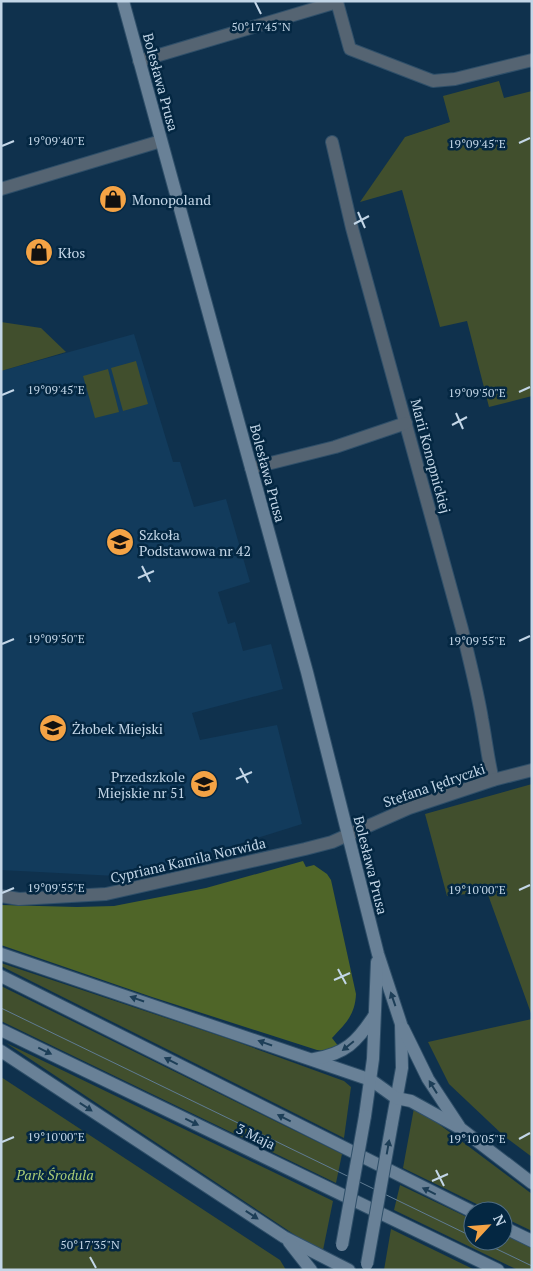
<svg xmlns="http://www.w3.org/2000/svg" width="533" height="1271" viewBox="0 0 533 1271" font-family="'PT Serif',serif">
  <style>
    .built { fill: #123b5c }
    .green { fill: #414f2d }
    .forest { fill: #4f6528 }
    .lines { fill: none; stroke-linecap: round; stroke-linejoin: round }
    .street-casing { stroke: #2f4f69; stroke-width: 14 }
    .secondary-casing { stroke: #2f4f69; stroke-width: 14 }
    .street { stroke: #556472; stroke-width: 12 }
    .secondary { stroke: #698197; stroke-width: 12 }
    .tram { stroke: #607c93; stroke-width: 1 }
    .secondary-bridge-casing { stroke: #2f4f69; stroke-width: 14; stroke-linecap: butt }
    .secondary-bridge { stroke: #698197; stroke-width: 12 }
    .oneway { fill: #1d3e57 }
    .ticks { fill: none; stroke: #c3d6e7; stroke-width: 2 }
    .labels { text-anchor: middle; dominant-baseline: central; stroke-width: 5; stroke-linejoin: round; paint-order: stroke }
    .street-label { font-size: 14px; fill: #c3d6e7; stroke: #042742 }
    .poi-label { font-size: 14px; fill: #c3d6e7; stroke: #042742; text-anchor: start }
    .park-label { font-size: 14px; font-style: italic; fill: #aacd75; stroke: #042742 }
    .ticks-label { font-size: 12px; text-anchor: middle; fill: #c3d6e7; stroke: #042742; stroke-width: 5; stroke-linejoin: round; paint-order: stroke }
  </style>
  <rect width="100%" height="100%" fill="#0f314d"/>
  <!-- built -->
  <path class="built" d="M134 334 173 462H180L194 507 226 499 250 582 218 592 228 624 235 622 243 651 271 644 283 689 192 713 200 740 277 725 302 824 181 862 116 876 1 870V371Z"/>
  <!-- green -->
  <g class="green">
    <path d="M499 81 504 98 532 91V396L489 407 467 321 440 327 402 190 360 202 405 137 450 122 443 96Z"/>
    <path d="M1 322 41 328 66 352 1 371Z"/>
    <path d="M136 361 148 404 123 411 111 368Z"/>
    <path d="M108 369 119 412 95 418 83 376Z"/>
    <path d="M532 784V1016L487 892 447 896 425 814Z"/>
    <path d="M1 963 229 1039 344 1081 351 1087 344 1138 1 966Z"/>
    <path d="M1 986 342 1154 336 1183 1 1021Z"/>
    <path d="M532 1019V1157L504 1136 449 1084 428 1042Z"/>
    <path d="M6 1043 333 1201 323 1250 313 1247Z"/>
    <path d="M1 1077 280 1260 286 1270H1Z"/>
    <path d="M414 1108 424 1113 532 1194V1231L503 1217V1211H491L403 1168Z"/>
    <path d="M400 1185 473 1220V1241H503V1234L532 1247V1270H518L394 1210Z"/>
    <path d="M391 1229 475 1270H384Z"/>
  </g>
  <!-- forest -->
  <path class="forest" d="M303 861 306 867 314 865 327 874 331 880 356 994C355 1015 346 1023 332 1038L339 1047 326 1051 317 1050 152 997 1 945V905L77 907 114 906 206 888Z"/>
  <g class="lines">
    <!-- street casing -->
    <g class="street-casing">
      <g id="street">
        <path d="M139 61 337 2 350 49 433 81 455 79 532 60"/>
        <path d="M332 142 352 228 462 629C469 659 477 689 482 719 486 740 488 760 493 780"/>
        <path d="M1 189 161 141"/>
        <path d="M251 468 335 447 406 423"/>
        <path d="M1 896 19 899 106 894 305 849 332 842 409 808 493 780 532 770"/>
      </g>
    </g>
    <!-- secondary casing -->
    <g class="secondary-casing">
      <g id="secondary">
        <path d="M123 1 307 672 378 954 401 1024 402 1068 392 1123"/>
        <path d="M1 954 371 1080 396 1098 411 1101 460 1128 532 1183"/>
        <path d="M1 976 473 1212"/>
        <path d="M403 1028 428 1079 459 1126"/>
        <path d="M1 1030 498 1270"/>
        <path d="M1 1051 284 1237 349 1270"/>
        <path d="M314 1059C345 1054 357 1042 374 1016"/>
        <path d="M365 1116 373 1059 377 962"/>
        <path d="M503 1227 532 1241"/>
        <path d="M289 1242 311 1270"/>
      </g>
    </g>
    <!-- street -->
    <use href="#street" class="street"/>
    <!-- secondary -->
    <use href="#secondary" class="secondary"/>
    <!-- tram -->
    <g class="tram">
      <path d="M1 1008 473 1237"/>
      <path d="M480 1241 532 1266"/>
    </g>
    <!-- secondary-bridge casing -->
    <g class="secondary-bridge-casing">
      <g id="secondary-bridge">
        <path d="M342 1245 365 1116"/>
        <path d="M367 1264 392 1123"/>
      </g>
    </g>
    <!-- secondary-bridge -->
    <use href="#secondary-bridge" class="secondary-bridge"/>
  </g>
  <!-- one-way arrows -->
  <defs><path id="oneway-solid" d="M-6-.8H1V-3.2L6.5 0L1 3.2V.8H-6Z" transform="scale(1.25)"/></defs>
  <g class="oneway">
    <use href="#oneway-solid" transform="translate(137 999) rotate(-161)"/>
    <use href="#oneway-solid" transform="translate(393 999) rotate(-109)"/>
    <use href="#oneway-solid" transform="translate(265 1043) rotate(-161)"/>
    <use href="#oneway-solid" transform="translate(348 1046) rotate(141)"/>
    <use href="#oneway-solid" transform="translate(45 1051) rotate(26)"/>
    <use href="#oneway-solid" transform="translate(171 1061) rotate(-153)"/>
    <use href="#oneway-solid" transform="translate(433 1087) rotate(-122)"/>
    <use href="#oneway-solid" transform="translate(86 1107) rotate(33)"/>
    <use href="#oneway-solid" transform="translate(284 1118) rotate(-153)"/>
    <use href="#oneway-solid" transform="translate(192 1122) rotate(26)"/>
    <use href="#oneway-solid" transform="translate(388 1147) rotate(-80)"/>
    <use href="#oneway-solid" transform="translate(429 1191) rotate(-154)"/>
    <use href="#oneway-solid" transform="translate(252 1215) rotate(33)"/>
  </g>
  <!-- ticks -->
  <path class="ticks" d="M255 2 261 14M519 143 530 138M2 146 14 141M358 212 365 228M354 224 369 216M519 392 530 387M2 395 14 390M456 413 463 429M452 425 467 417M142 566 150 582M138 578 154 571M519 641 530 636M2 644 14 639M240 768 248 783M236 779 252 772M519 890 530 885M2 893 14 888M338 969 346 984M334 980 350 973M519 1139 530 1133M2 1142 14 1137M436 1170 444 1186M432 1181 448 1174M90 1257 96 1268"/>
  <!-- icons -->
  <defs>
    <g id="shop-disc" transform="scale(1.4375)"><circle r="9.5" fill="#f4a345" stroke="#042742"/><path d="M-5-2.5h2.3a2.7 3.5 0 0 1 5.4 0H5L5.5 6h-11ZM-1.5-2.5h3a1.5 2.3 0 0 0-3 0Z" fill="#111"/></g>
    <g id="school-disc" transform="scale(1.4375)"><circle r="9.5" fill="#f4a345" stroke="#042742"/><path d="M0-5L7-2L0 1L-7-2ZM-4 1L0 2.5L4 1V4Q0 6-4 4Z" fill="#111"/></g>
  </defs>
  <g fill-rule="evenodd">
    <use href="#shop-disc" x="113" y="199"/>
    <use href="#shop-disc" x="39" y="252"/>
    <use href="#school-disc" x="120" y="542"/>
    <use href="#school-disc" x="53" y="728"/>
    <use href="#school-disc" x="204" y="784"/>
  </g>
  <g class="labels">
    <!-- street labels -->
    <g class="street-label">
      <text transform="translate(161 82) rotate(75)">Bolesława Prusa</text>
      <text transform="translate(431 456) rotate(75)">Marii Konopnickiej</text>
      <text transform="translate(268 473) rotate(75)">Bolesława Prusa</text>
      <text transform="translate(434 785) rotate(-19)">Stefana Jędryczki</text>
      <text transform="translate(188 860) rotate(-13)">Cypriana Kamila Norwida</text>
      <text transform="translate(371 865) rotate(76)">Bolesława Prusa</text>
      <text transform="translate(256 1136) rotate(26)">3 Maja</text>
    </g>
    <!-- poi labels -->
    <g class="poi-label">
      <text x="132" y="199">Monopoland</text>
      <text x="58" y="252">Kłos</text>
      <text x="139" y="534">Szkoła<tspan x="139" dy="16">Podstawowa nr 42</tspan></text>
      <text x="72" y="728">Żłobek Miejski</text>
      <text x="185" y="776" text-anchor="end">Przedszkole<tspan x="185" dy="16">Miejskie nr 51</tspan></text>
    </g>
    <!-- park labels -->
    <g class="park-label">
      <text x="55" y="1174">Park Środula</text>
    </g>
  </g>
  <g class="ticks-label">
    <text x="261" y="31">50°17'45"N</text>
    <text x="56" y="145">19°09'40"E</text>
    <text x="477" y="148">19°09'45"E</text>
    <text x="56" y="394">19°09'45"E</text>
    <text x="477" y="397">19°09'50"E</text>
    <text x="56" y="643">19°09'50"E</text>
    <text x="477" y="645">19°09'55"E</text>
    <text x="56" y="892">19°09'55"E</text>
    <text x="477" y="894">19°10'00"E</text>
    <text x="56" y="1141">19°10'00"E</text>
    <text x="477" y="1143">19°10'05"E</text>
    <text x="90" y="1249">50°17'35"N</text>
  </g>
  <!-- border -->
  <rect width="533" height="1271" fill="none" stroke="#c3d6e7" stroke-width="5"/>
  <!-- north arrow -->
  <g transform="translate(488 1226) rotate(64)"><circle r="24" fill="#042742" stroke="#506d84"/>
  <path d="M0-4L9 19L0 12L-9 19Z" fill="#f4a345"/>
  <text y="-8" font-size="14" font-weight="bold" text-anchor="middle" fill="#c3d6e7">N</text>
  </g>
</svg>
